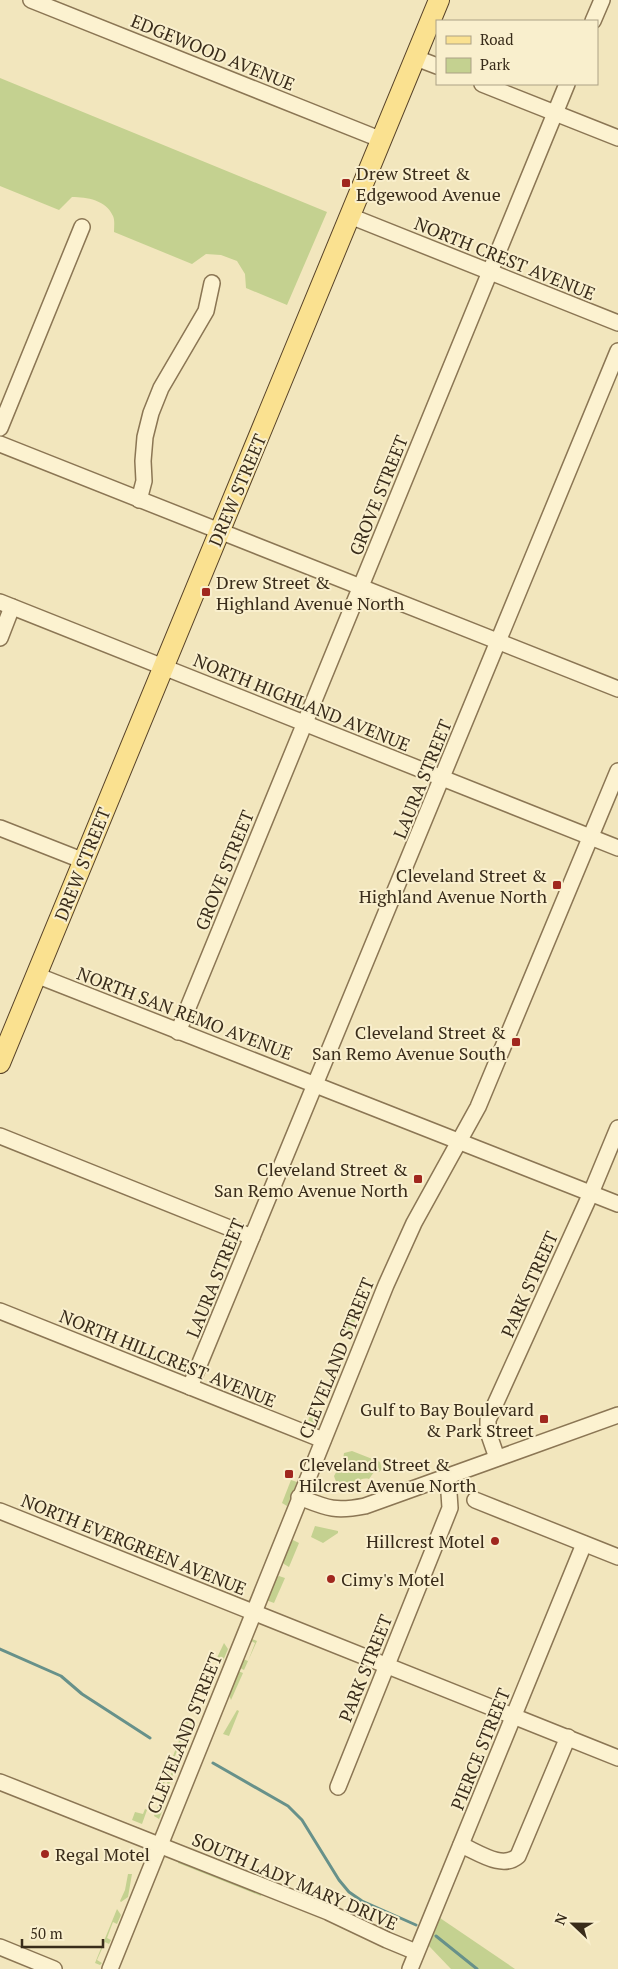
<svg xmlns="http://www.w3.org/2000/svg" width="618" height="1969" viewBox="0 0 618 1969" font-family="'PT Serif',serif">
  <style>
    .green { fill: #c4d190 }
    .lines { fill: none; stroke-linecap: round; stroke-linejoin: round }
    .stream { stroke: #67918a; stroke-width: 3 }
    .minor-casing { stroke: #8b7654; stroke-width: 18 }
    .major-casing { stroke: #584329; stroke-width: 22 }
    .minor { stroke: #fcf2d0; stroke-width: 15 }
    .major { stroke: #fae190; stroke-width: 20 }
    .poi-dot { fill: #a0271e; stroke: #f9efcd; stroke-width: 2 }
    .labels { text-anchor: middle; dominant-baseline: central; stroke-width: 4; stroke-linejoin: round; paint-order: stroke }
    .street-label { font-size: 18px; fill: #392c1a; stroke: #f9efcd }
    .poi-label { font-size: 18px; fill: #392c1a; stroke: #f9efcd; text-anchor: start }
  </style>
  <rect width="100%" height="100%" fill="#f2e6bd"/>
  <!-- green -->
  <g class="green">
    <path d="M0 78 327 212 287 305 246 288 245 274 237 261 221 255 206 254 192 264 114 232C114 227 115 220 113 216 106 200 87 197 72 197L59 210 0 186Z"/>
    <path d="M350 1316 356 1319 347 1339 343 1333Z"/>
    <path d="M313 1409 319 1412 312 1428 308 1427 307 1423Z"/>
    <path d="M352 1451 380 1462 382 1469 379 1472H374L369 1479C356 1475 341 1500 334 1476L343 1460 344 1453Z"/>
    <path d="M291 1480 297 1482 287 1506 282 1503Z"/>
    <path d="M315 1526 338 1531V1533L323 1543 311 1537Z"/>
    <path d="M293 1540 299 1543 289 1567 284 1564 282 1560 288 1543Z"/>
    <path d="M279 1576 285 1578 274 1603 266 1600 275 1578Z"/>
    <path d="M252 1639 257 1641 244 1670 240 1668 243 1659 248 1661 255 1643 251 1641Z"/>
    <path d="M224 1643 228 1649 223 1661 218 1663 215 1662Z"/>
    <path d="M238 1671 243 1673 231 1700 229 1695Z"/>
    <path d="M237 1710 239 1711 229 1736 223 1734Z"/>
    <path d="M188 1718H190L162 1789H160Z"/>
    <path d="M192 1720 197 1726 191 1729 162 1802 164 1807 159 1819 154 1816Z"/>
    <path d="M145 1809 147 1810 142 1824 132 1820 135 1812 143 1814Z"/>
    <path d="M178 1861 262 1892 261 1896 178 1863Z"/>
    <path d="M128 1874H132L128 1897 121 1902 120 1901 125 1890Z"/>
    <path d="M117 1909 121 1915 117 1924 113 1922 107 1938 111 1940 109 1944 105 1942 97 1960 102 1963 100 1965 95 1963Z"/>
    <path d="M440 1918 515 1969H451L429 1946Z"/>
  </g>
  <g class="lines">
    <!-- stream -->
    <g class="stream">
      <path d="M0 1649 61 1676 82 1694 150 1738"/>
      <path d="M213 1763 288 1806 302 1820 339 1880 349 1892 362 1901 416 1925"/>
      <path d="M436 1936 477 1969"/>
    </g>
    <!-- minor casing -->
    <g class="minor-casing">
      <g id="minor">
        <path d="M31 0 382 140"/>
        <path d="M593 21 602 0"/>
        <path d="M416 58 437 66"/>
        <path d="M482 84 618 138"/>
        <path d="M350 216 618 323"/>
        <path d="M0 428 82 227"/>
        <path d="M0 444 618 689"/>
        <path d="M139 500 144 481 143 461 145 437 151 413 161 388 206 311 212 283"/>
        <path d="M0 602 618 848"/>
        <path d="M0 638 12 607"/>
        <path d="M0 828 84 861"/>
        <path d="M36 975 618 1204"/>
        <path d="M178 1032 567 84"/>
        <path d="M0 1136 252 1237"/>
        <path d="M0 1311 323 1440"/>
        <path d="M190 1387 618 351"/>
        <path d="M497 1458 488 1432V1420L591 1193 618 1128"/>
        <path d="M299 1497C327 1508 334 1512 365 1506L618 1415"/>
        <path d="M475 1500 618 1557"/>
        <path d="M0 1511 618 1758"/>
        <path d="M0 1782 328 1912 387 1940 416 1952"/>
        <path d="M338 1787 450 1508 449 1493 444 1478"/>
        <path d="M461 1845C478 1852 502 1870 518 1856L568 1737"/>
        <path d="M0 1947 54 1969"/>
        <path d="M110 1969 386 1285 414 1223 478 1107 618 771"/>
        <path d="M410 1969 584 1544"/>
      </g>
    </g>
    <!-- major casing -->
    <g class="major-casing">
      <path id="major" d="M0 1063 439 0"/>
    </g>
    <!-- minor -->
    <use href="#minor" class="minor"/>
    <!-- major -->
    <use href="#major" class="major"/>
  </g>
  <!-- markers -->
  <g class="poi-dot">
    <rect x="341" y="178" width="10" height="10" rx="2.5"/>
    <rect x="201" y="587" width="10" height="10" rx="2.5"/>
    <rect x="552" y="880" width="10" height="10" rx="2.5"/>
    <rect x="511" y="1037" width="10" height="10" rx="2.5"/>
    <rect x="413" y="1174" width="10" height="10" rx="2.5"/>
    <rect x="539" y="1414" width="10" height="10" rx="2.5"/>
    <rect x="284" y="1469" width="10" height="10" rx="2.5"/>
    <circle cx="495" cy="1541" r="5"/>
    <circle cx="331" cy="1579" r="5"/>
    <circle cx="45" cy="1854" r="5"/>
  </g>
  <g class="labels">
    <!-- street labels -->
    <g class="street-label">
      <text transform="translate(213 52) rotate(22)">EDGEWOOD AVENUE</text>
      <text transform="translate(505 258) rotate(22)">NORTH CREST AVENUE</text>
      <text transform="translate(237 490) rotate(-67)">DREW STREET</text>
      <text transform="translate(378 495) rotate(-68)">GROVE STREET</text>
      <text transform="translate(302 702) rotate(22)">NORTH HIGHLAND AVENUE</text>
      <text transform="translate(422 779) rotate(-68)">LAURA STREET</text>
      <text transform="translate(82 864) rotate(-68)">DREW STREET</text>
      <text transform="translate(224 870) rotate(-68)">GROVE STREET</text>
      <text transform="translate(185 1013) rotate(21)">NORTH SAN REMO AVENUE</text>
      <text transform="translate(215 1278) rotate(-68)">LAURA STREET</text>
      <text transform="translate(529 1284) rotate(-66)">PARK STREET</text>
      <text transform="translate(168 1358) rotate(22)">NORTH HILLCREST AVENUE</text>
      <text transform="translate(336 1358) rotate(-68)">CLEVELAND STREET</text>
      <text transform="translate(134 1544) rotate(22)">NORTH EVERGREEN AVENUE</text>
      <text transform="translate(365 1668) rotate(-68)">PARK STREET</text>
      <text transform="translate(184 1733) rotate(-68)">CLEVELAND STREET</text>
      <text transform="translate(480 1749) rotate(-68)">PIERCE STREET</text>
      <text transform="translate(295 1881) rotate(23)">SOUTH LADY MARY DRIVE</text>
    </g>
    <!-- poi labels -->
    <g class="poi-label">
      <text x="356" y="173">Drew Street &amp;<tspan x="356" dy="21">Edgewood Avenue</tspan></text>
      <text x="216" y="582">Drew Street &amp;<tspan x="216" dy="21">Highland Avenue North</tspan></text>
      <text x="547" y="875" text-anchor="end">Cleveland Street &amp;<tspan x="547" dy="21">Highland Avenue North</tspan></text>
      <text x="506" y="1032" text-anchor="end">Cleveland Street &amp;<tspan x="506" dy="21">San Remo Avenue South</tspan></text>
      <text x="408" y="1169" text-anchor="end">Cleveland Street &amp;<tspan x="408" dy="21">San Remo Avenue North</tspan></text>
      <text x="534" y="1409" text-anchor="end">Gulf to Bay Boulevard<tspan x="534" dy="21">&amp; Park Street</tspan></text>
      <text x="299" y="1464">Cleveland Street &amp;<tspan x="299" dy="21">Hilcrest Avenue North</tspan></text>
      <text x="485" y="1541" text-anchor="end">Hillcrest Motel</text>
      <text x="341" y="1579">Cimy's Motel</text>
      <text x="55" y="1854">Regal Motel</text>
    </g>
  </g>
  <!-- legend -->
  <rect x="436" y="20" width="162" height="65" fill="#f9efcd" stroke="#aca185"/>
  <rect x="446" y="36" width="25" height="8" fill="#fae190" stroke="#aca185"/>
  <text x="480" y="45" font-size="15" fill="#392c1a">Road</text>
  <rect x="446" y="58" width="25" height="15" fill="#c4d190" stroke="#aca185"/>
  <text x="480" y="70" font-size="15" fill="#392c1a">Park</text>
  <!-- north arrow -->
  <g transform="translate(573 1924) rotate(292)" stroke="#f9efcd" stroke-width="4" paint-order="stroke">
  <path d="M0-4L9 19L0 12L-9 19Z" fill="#392c1a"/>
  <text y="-8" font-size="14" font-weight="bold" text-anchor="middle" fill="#392c1a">N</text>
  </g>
  <!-- scale -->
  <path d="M22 1939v8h81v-8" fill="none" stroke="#392c1a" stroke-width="2.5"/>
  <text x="30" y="1939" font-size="15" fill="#392c1a" stroke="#f9efcd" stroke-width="4" paint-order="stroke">50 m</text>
</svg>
